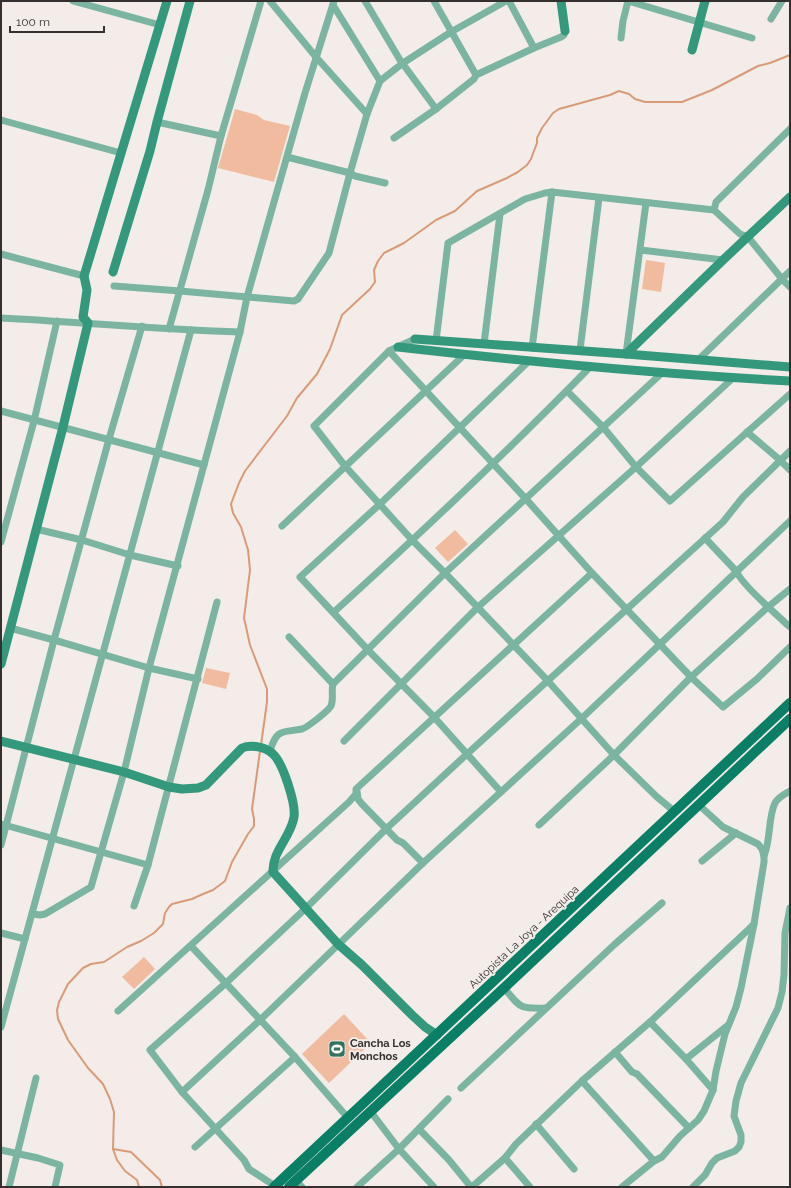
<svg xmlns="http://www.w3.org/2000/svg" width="791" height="1188" viewBox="0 0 791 1188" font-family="Raleway,sans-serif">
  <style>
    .green { fill: #f0bb9f }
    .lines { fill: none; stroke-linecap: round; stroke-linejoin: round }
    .stream { stroke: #d99a78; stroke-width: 2 }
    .street { stroke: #7bb5a2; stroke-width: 7 }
    .secondary { stroke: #34987d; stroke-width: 9 }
    .primary { stroke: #0a7f65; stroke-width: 10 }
    .labels { text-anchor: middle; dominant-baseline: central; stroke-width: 4; stroke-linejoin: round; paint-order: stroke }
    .street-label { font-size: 11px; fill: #33302f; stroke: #f3ece8 }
    .poi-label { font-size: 11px; font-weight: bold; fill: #33302f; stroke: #f3ece8; text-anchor: start }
  </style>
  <rect width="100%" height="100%" fill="#f3ece8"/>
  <!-- green -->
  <g class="green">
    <path d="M235 109 257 115 264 120 290 126 274 182 218 168Z"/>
    <path d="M646 260 665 263 661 292 642 289Z"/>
    <path d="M455 530 468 544 448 562 435 548Z"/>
    <path d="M206 668 230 673 226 689 202 683Z"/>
    <path d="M144 957 155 969 134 989 122 977Z"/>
    <path d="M344 1014 371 1043 329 1083 302 1054Z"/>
  </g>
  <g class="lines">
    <!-- stream -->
    <g class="stream">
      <path d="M261 745 267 702V689L250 645 244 618 250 570 248 550 241 527 233 513 231 504 239 483 245 471 287 416 297 398 317 374 330 349 342 315 370 289 375 282 374 270 378 261 384 253 404 243 436 220 455 211 477 191 507 178 518 172 527 165 531 159 537 143V138L542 128 553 113 559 109 610 95 619 91 629 94 635 99 645 102H682L712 90 758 66 770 63 790 55"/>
      <path d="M113 1149 131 1152 160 1180 162 1187"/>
      <path d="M139 1187 137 1180 125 1171 117 1160 113 1149 114 1112 110 1099 103 1084 88 1068 68 1040 58 1019 57 1010 59 1002 68 984 83 968 91 964 104 962 127 947 141 941 154 933 163 924 165 913 169 907 172 904 192 899 203 894 213 890 225 881 232 862 248 834 254 826V819L252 809 260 751"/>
    </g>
    <!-- street -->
    <g class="street">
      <path d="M73 1 160 25"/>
      <path d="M270 1 316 57 367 114"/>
      <path d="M365 1 400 60 436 109"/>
      <path d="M434 1 476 75"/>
      <path d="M509 1 534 48"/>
      <path d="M333 5 380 81"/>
      <path d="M771 19 782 1"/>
      <path d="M621 38 623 21 628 1 752 38"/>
      <path d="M1 120 121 153"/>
      <path d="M157 122 221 136"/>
      <path d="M394 138 436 109 474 79 476 75 534 48 561 37 564 35 565 31"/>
      <path d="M287 157 350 173 355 176 385 183"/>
      <path d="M714 210 716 202 790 129"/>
      <path d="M641 250 723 260"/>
      <path d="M1 254 84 276"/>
      <path d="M114 286 180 291 294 301 298 299 329 253 350 173 367 114 380 81 403 63 451 32 506 1"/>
      <path d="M1 318C81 322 160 330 240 332"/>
      <path d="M169 329 208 190 221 136 261 1"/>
      <path d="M415 339 389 351 314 426 345 466 413 541 445 573 547 680 614 755 657 797 674 811"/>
      <path d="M436 341 448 243 525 199 545 193 552 192 714 210 740 234 748 237 782 279 790 287"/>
      <path d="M484 344 500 214"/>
      <path d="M532 348 552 192"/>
      <path d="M580 350 599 198"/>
      <path d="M389 351 525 498 592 573 691 677 723 707 757 679 790 647"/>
      <path d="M626 354 646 203"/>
      <path d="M698 360 790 271"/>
      <path d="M567 391 603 427 636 467 670 501 790 394"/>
      <path d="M1 411 204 465"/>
      <path d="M747 432 780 460 790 470"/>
      <path d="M282 526 465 354"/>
      <path d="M36 529 82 540 130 555 178 566"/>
      <path d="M705 538 737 572C741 584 779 617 790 627"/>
      <path d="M1 542 34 421 57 321"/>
      <path d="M334 612C422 532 508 451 591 366"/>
      <path d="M10 628 54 640 149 668 198 679"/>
      <path d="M289 637 333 684"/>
      <path d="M344 741 478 607 636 467 733 378"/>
      <path d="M270 751C277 728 282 733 302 729 308 727 328 711 331 706 334 699 331 691 333 684L445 573 663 372"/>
      <path d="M357 791 358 799 362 804 397 840 403 843 423 863"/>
      <path d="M501 792 434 717 368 650 300 577 380 504 529 361"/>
      <path d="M1 824 148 865"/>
      <path d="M539 825 614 755 691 677 768 607 790 589"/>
      <path d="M1 845 54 640 109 439 142 326"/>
      <path d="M764 856C771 839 768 817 775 803 778 797 785 794 790 791"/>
      <path d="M702 861 736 833"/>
      <path d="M134 906 148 865 217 602"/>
      <path d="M33 914 40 915 45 914 91 887 124 772 149 668 240 332 247 297 305 93 334 1"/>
      <path d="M1 933 25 939"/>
      <path d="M191 946 295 1057 348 1118"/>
      <path d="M504 988C521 1008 519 1009 546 1008"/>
      <path d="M118 1011 349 802 356 794V789L592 573"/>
      <path d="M650 1022 686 1059 713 1090"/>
      <path d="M1 1027 191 330"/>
      <path d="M615 1052 632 1072 637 1074 689 1128"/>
      <path d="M686 1059 727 1026"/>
      <path d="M582 1081 654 1161"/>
      <path d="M461 1088 615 944 662 903"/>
      <path d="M182 1092 260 1020 423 863 581 719 790 521"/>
      <path d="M371 1112 399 1149 434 1187"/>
      <path d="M536 1124 574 1169"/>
      <path d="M419 1129 449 1160 471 1187"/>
      <path d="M195 1147 295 1057"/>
      <path d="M1 1150 38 1158 60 1165 55 1187"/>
      <path d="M505 1158 530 1187"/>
      <path d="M296 1181 302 1187"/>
      <path d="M275 1186 249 1169 244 1160 182 1092 150 1050 226 983 306 908 386 829 467 754 723 522 743 497 790 451"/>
      <path d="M9 1187 36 1078"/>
      <path d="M357 1187 399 1149 448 1099"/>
      <path d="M472 1187 505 1158 516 1144 582 1081 650 1022 749 929 754 924 764 862V856L762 849 758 844 723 827 699 805"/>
      <path d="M622 1187 654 1161 662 1157 680 1136 698 1120 704 1111 713 1090 716 1071 725 1034 736 1007 741 988 754 924"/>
      <path d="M693 1187 705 1175 712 1163 717 1158 735 1151 739 1147 741 1142V1135L734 1116 736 1101 741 1083 778 1008 782 992 784 975 785 933 790 908"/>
    </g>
    <!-- secondary -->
    <g class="secondary">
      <path d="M561 1 565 31"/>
      <path d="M692 50 705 1"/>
      <path d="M113 272 150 151 157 122 190 1"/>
      <path d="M415 339 626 354 723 260 790 197"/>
      <path d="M398 347C529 362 659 374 790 381"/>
      <path d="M626 354 790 367"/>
      <path d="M1 664 63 427 88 323 83 317 87 290 84 276 167 1"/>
      <path d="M1 741 124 772 169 787 182 789 198 788 206 785 242 748C251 744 266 747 273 754 283 763 296 804 294 817 291 837 272 851 273 872L338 944 362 965 412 1015 425 1027 437 1035"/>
    </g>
    <!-- primary -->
    <g class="primary">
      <path d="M274 1187 790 703"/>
      <path d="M289 1187 504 988 790 719"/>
    </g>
  </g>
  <!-- icons -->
  <defs>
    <g id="stadium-square" transform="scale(0.9)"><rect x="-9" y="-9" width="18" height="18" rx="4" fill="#347360" stroke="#f3ece8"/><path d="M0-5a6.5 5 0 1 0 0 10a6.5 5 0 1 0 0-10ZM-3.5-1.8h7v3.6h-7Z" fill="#fff"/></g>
  </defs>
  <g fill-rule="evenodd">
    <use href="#stadium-square" x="337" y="1049"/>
  </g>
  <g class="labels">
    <!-- street labels -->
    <g class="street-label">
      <text transform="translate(524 937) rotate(-43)">Autopista La Joya - Arequipa</text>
    </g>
    <!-- poi labels -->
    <g class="poi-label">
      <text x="350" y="1043">Cancha Los<tspan x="350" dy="13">Monchos</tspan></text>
    </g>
  </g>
  <!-- border -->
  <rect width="791" height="1188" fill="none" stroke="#33302f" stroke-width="4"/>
  <!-- scale -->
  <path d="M10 26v6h94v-6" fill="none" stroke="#33302f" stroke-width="2"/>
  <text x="16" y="26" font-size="12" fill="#33302f" stroke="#f3ece8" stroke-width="3" paint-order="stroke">100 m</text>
</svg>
